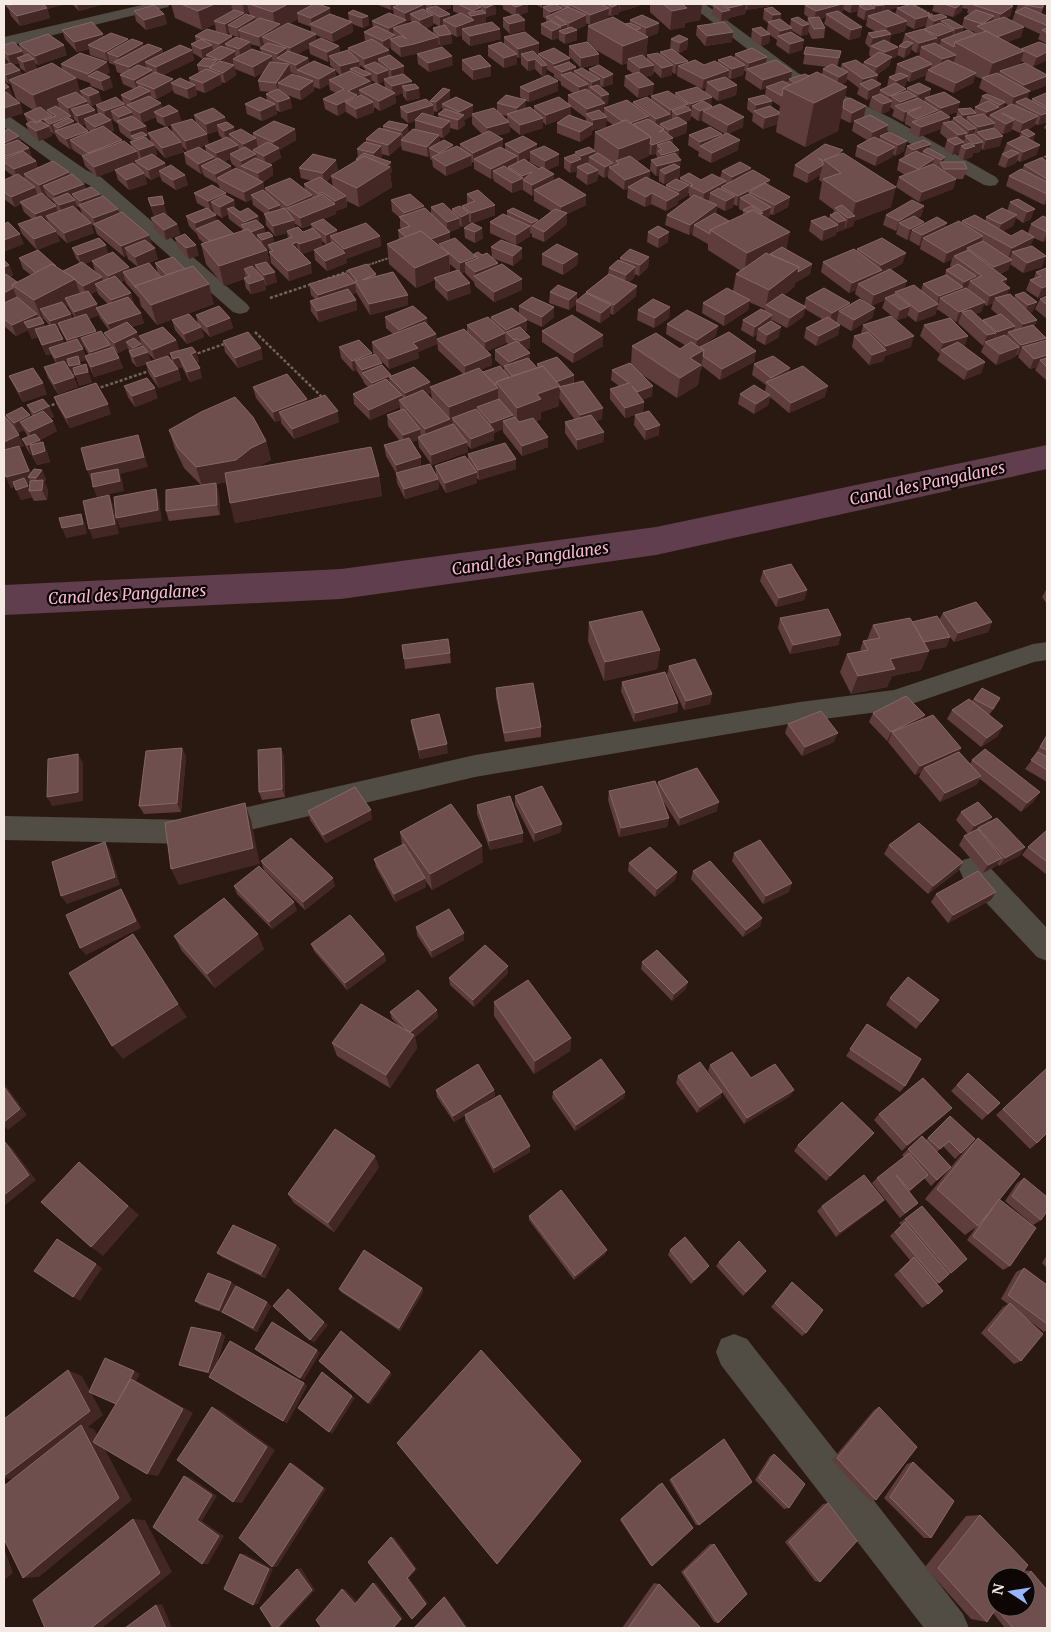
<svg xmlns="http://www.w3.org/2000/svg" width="1051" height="1632" viewBox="0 0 1051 1632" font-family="Merriweather,serif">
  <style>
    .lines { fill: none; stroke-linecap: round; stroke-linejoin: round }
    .canal { fill: #603e4d; fill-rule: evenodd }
    .path-far1 { stroke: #72635c; stroke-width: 2; stroke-dasharray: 2.5 1; stroke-linecap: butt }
    .path { stroke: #72635c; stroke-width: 2.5; stroke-dasharray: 3 2; stroke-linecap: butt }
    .minor { fill: #514c44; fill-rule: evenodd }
    .wall { fill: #5f3d3d; fill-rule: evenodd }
    .shaded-wall { fill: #432724 }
    .building { fill: #6f4f4e; stroke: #846866 }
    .labels { text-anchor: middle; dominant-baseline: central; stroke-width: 4.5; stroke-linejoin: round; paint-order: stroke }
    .water-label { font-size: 16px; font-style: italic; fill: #f9b8d5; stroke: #0d0604 }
  </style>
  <rect width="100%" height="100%" fill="#2a1911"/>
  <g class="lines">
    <!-- canal -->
    <path class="canal" d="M1047 445V469L656 555 341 599 4 615V585L341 569 656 527Z"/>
    <!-- path-far1 -->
    <g class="path-far1">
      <path d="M912 4 936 17"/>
      <path d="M1038 160 1047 156"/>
      <path d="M365 266 392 257"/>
    </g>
    <!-- path -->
    <g class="path">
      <path d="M318 282 352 270"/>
      <path d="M270 298 312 284"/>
      <path d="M255 332 321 396"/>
      <path d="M193 355 227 343"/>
      <path d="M96 389 152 370"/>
      <path d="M47 407 60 402"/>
    </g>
    <!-- minor -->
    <g class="minor">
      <path d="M146 4H170L168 7 4 47V37Z"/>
      <path d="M689 4H705L798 73 893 119 996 177 999 181 996 185 990 186 984 185 881 127 786 79Z"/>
      <path d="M4 115 10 117 86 170 101 177 247 304 250 308 247 312 240 314 233 312 89 185 74 178 4 127Z"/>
      <path d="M1047 642V660L1034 662 894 710 800 722 475 777 190 844 4 840V816L190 820 475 755 800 702 894 690 1033 644Z"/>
      <path d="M973 857 983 860 1047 928V961L1037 957 963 878 959 869 963 860Z"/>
      <path d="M734 1334 747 1339 963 1614 969 1628H924L721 1365 716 1352 721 1339Z"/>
    </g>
  </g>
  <!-- wall -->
  <g class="wall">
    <path d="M4 4H62V5L47 9V8L50 18 20 26 11 16 9 10Z"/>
    <path d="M72 4H104L79 11Z"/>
    <path d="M171 4H324L322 5 330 14 349 21 348 13 368 16 369 25 363 28 352 24 353 32 333 42 316 35V40L339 46 340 52 348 51V48L365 41 364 32 373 27 372 21 394 15 393 10H391L376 4H451V8L444 10 450 17 459 14 453 11V4H497L495 5 496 14 486 17V23L474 26 501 39 470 46 462 39V35L457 37 451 34 452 43 440 46 439 44V47L415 54 401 57 391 49V47L387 49 389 50V55L404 66V74L412 81V84L420 98 407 101 403 96V93L395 96 396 103 380 111 374 107V112L357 119 346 112V111L338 116 325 109 323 99 336 93 330 90 329 84 320 89 314 87V91L301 100 287 95 290 98 292 108 280 112 276 110 277 114 262 121 247 114 245 104 267 100 266 94 271 92 260 91 258 81 265 71 255 77 235 69 233 63 231 64 234 65 236 75 225 83 221 82 222 84 205 93 196 90 197 95 189 99 174 93 173 90 157 99 151 97 163 108 178 111 181 121 166 127 172 132 171 125 196 123 194 115 225 117 226 122 235 132 253 136V133L295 129 296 140 279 150 281 158 270 164 272 165 273 175 263 182 265 192V188L305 190 304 184 312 181 301 178 299 168 338 170 333 174 356 161V159L358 158 357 149 366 142V139L383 129V126L389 121 408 133 415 129V121L408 123 401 117 400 107 430 103V101L450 90V100L473 105V114L497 111V103L523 99 520 97V87L558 91 529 102 526 101V108L534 111V106L568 104V95L573 93 561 85V82L554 77V74L546 69V75L542 76 535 69 528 71 521 64V58H519L517 57V64L504 68 488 56V46L504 45V37L539 43V53L535 54 538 56V54L570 58V63L576 67V70L589 72V69L613 74V84L603 87 600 85 608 104 605 105 604 107 632 104 633 102 651 100V96L675 95V93L712 97 710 105 712 106 711 107 743 127 728 134 738 150 711 163 698 156 699 152 688 145 689 135 722 134 721 136 725 134 702 121V120L698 121 691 116 690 120 685 122 687 123 686 133 673 138 672 144 679 150 678 156 680 170 679 178 676 179 680 180V178L701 180 720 178 722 171 750 172 769 185 790 197 788 207 773 215 770 214 769 217 767 218 786 250 812 264 810 274 795 283 794 287 784 295 804 306 806 298 850 303 849 306 875 308 872 318 851 331 836 322 837 319 834 321 840 325 838 335 816 346 804 338 806 328 822 319 805 309 803 317 787 328 772 320 771 322 779 337 765 345 756 340 757 334 753 337 741 330 743 320 764 311 765 309 749 302 748 310 724 326 702 313 703 303 733 291 736 274 741 271 708 250V244L692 235 693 232 689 235 665 225 667 215 691 197 689 196V194L688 193V195L678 201V204L666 211 651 204 645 207 627 198 628 189 624 190 608 178V176L604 178 598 174 597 181 587 185 576 177 577 171 570 173 564 168V158L575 155V152L594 151 595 132 613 125 606 120V127L592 130V134L580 142 557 133V123L564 118 546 125 543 122V128L520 135 509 126 510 132 496 136 503 148 505 150V144H537V149L559 165 547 170 554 181 586 195V205L567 214V224L544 242 532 237V234L530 233V236L516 245 490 233V222L507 216V211L538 220V222L551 211 534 201V195L532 196 523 190V189L512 193 494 181 493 178 491 179 474 169V163L472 162V165L446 176 433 167 432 160 430 159V155L428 157 402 150 401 145 389 156 382 154V156L380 158 392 172 390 173 392 187 359 207 347 201V207L336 211V214L324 219 337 230V233L380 236 381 246 346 259 347 263 327 271 315 260 314 250 302 254 312 273 289 281 271 263 269 249H267L270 266 277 282 266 286 265 284 266 290 251 294 246 288 244 279 224 286 206 264 201 244 204 243 199 239 197 234 189 226 186 216 206 208 197 203 194 193H226V196L234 200 235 209 240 212 258 216 259 222 264 227 265 233 274 243 288 238 287 233 275 236 266 225 265 214 253 205 252 199 246 202 220 189 218 184 204 176 203 173 201 174 186 164 184 153 195 149 187 151 182 146 184 152 165 158 155 147 157 155 154 156 166 167 185 175 188 185 176 190 162 181 160 176 151 180 145 176 147 184 129 190 118 180 115 170 97 177 85 166 82 156 73 150 72 148 70 149 59 141 55 134H54L51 132 52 136 39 141 30 134 26 124 28 123 24 114 33 110 16 99 11 84H9L6 82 13 97H12L20 103 23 113 5 119 4 118V65L9 63 5 58 7 64 4 65V45L20 49 19 44 67 55 38 65 35 63 37 69 26 72 20 68 19 63 13 65 20 70 22 75 62 70 61 64 110 72 106 75 113 87 104 91 91 86 90 83 76 78 81 96 82 97 80 91 102 102 92 106 88 103 96 114H98L96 105 123 103 121 95 134 89 123 84 120 75 122 74 117 72 115 65 109 63V61H108L90 55 89 49 77 52 65 39 62 30 104 36 128 39 129 41 144 46 162 49 163 53 192 50 194 60 163 75 174 82 190 83 189 78 199 73 197 65 203 59 193 53 191 44 196 42 195 36 232 40 240 39V37L230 35 229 32 227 34 216 31 215 24 202 30 175 18ZM249 12 250 15H245V14ZM298 19V22L311 27V32L289 24ZM411 20V22L406 24V22ZM433 23 439 26 433 28V33L426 28 433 25ZM250 44 261 47 264 46 260 48 261 52 251 49ZM309 48 310 54 328 62 330 61V65L335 70 309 64 308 58 297 54ZM360 65 365 69V71L360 69ZM335 70 340 75 336 77ZM290 72 298 75V76H290L291 74ZM371 80 378 84 384 81 385 88 370 85 372 84ZM442 107 443 111 438 114 439 118 432 116 434 115V111L437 112ZM571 107 586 118V121L571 116ZM502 115 507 116V120ZM472 116V124L482 134 460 144V147L453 148 440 143 439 137 443 138 450 131V128L458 130 465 125 464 120ZM74 117V119L78 123 74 124 72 118ZM156 117 157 122 166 127 148 133 151 142 148 140 147 136H148L146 126 139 121 142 123ZM113 119 114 121 118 124 120 132 132 141V142H130L132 147 123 142 122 140 111 132 114 130 111 120ZM85 124 87 129 90 131 89 132 82 125ZM201 129 208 134 218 131 219 135 223 139 209 144ZM206 145 205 146 206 152 199 147ZM649 154 651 155 656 154V155L657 156V158L651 160 650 170 656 176 659 175V181L664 184 673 180 666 185V187L649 179 650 171 637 161 649 156ZM530 158V162L540 168 539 169 525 160ZM230 159 232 164 242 171H232L223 162ZM331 177 333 187 326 182ZM733 204 737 206 739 205V209L743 211V215L729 221 716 214 717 207 725 211 733 207ZM213 210 214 213 222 218 228 214 229 219 242 229V231L234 234 217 221 211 211ZM294 223 302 228 311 225 312 229 303 232 295 228ZM322 241 327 245 322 246Z"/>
    <path d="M500 4H528V12L519 15 525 30 510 34 503 27V18L513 15 503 9V6L500 5Z"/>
    <path d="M535 4H552L542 8Z"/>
    <path d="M553 4H640L639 6 619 12V14L611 16 609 15 608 18 590 25 586 23V25L576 30H577V40L565 44 559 40V38L552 40 541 34V24L546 22V19L543 17V7Z"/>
    <path d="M650 4H702L700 20 685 23V27L670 30 650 12Z"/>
    <path d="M707 4H770V6L747 10 746 9 745 14 729 18 728 20 721 21 712 14 713 7Z"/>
    <path d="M809 4H899L898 7 889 10 895 14 897 8 931 15 930 17H947V19L962 26 964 18 970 14 967 13 968 9 962 8 961 12 953 17 932 11 934 4H1007L1013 6 1010 16 1006 18 1012 21 1018 4H1045L1041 14 1046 16 1047 12V44L1038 39 1040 34 1014 22 1021 37 1007 42 1021 50 1047 45 1033 67 1021 61 1020 64 1047 75V80L1045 86 1029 92 1027 99 1032 101V99L1047 93V130L1044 128 1047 122 1038 125 1035 124 1034 126 1027 130 1035 134 1033 141 1040 145 1036 155 1020 162 1017 160 1016 163 1005 168 998 165 1002 154H1004L1003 153 1007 143 1019 137 1021 133H1020L1011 129V131L1003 134 997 131 1000 146 983 150 981 148 980 152 973 153 972 157 963 160 958 156 959 153 952 155 944 150 947 140H948L940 133 941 129 919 137 909 132 911 127 905 124V122H903L892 116 894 110 890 107 889 111 881 114 869 107 871 98 867 100 857 94 859 88 847 79 846 82 842 84 844 100 866 106 864 116 850 123 840 118 838 131 805 147 776 132 777 124 763 129 752 121 753 114 747 109 748 99 765 95 766 88 761 90 745 79 746 72 744 70 743 75 731 79 728 78V79L737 85 736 95 718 101 705 92 706 88 702 89 677 76V74H675L672 72V75L661 78 654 71 653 75 644 77 653 94 638 98 624 86 625 76 634 74 627 69V63L622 65 596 50 599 64 581 68 569 56V46L587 42 588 26 625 24 630 23V20L659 23 658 33 648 37 646 56 644 57 647 59V55H660V52L671 49H670L671 39H688L687 49 679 53 675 51 688 62 704 65 718 63V60L734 58 735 54 767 57 766 63 792 71 791 79 822 75 823 69 827 67 803 64 806 47 841 51 837 67 840 69 842 64H863L864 62 871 57 869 55 870 48 865 43 868 33 876 32 866 26 867 19 864 20 857 16 858 11 850 13 843 9 842 13H841L862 27 860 37 849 40 824 24 826 17 820 19 825 28 824 38 812 39 808 31V34L801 36 791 30V32L804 40 802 50 789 54 776 45 777 40 770 35 769 43 761 46 751 39 752 29 767 31 768 23 763 19 764 9 781 14 780 19 790 26 791 19 807 23 808 18H809L804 14 805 5ZM906 25 914 29 926 25 925 27 927 28 924 29V30L905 34 902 43 899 46 897 55 904 58 910 53 911 49 916 53 920 52 919 57 897 64 895 74H896L889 77 887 87 880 90 876 82 878 74 889 66 891 59 896 57 898 47 889 43 891 35 905 31ZM963 28 975 32V34L962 32ZM926 75 925 80 953 93 973 83 975 76 982 79 979 88 996 98 982 96 979 104 975 107 974 111 958 109 956 117 953 118 952 121 949 122 947 115 957 112 929 97 931 89 907 88 906 91V89L903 87 905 86 907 80 909 82ZM772 101 780 106 779 112 771 107ZM1005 103 1008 105 1003 108Z"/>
    <path d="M134 11 164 14 167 24 146 30 136 21Z"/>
    <path d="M697 26 732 42 705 46 696 35Z"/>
    <path d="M417 54 453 65 429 72 418 64Z"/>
    <path d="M462 60 491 66V76L473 80 462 70Z"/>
    <path d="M854 121 888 125 886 133 904 151 895 156 893 154 892 157 875 166 855 156 857 146 867 140 852 131Z"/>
    <path d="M4 129 5 130 19 136 21 142 29 148 32 158 36 161 38 168 70 175 84 184 86 189 101 197 118 209 120 213 149 235 152 245H151L158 259 142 266 161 277 158 274 155 263 214 304 157 325 141 306 139 298 126 283 125 280 121 282 134 303H133L144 323 132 327 137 332 140 343 141 344 139 336 176 340 179 350 196 352 199 362 196 363 202 378 190 382 182 367 178 368 181 380 159 388 149 374 146 364 137 367 132 362 128 348 118 353 115 350 119 358 123 368 94 377 86 360 80 362 82 365 92 382 79 386 76 376 73 377 78 387 58 394 48 378 44 367 56 363 51 354 46 355 38 337 32 339 28 330 16 336 4 326V260L9 265 13 275 9 277 17 282 31 275 23 269 19 258 57 267 63 271 80 263 76 258 72 248 109 254 130 270 138 267 128 259 127 255 124 257 97 234 94 226 91 224 94 233 67 243 57 234 60 241 37 250 22 234 18 224 32 219 24 212 21 204 15 207 4 199V180L13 176 5 170 4 166ZM46 194 47 196 54 202 55 206 43 195ZM76 205 80 208 82 214 78 210ZM92 261 95 271 100 276 84 264ZM97 291 98 294 108 304 98 307 91 294ZM68 306 69 308 75 318H72L66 307ZM99 315 100 318 109 330 104 333 106 339 96 333 88 319ZM44 319 49 325 45 326 42 320ZM60 329 62 333 67 342 64 343 58 330ZM84 346 85 348 89 355 85 356 82 347ZM148 353 155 360 151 362ZM170 354 172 360 159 359ZM69 365V366L73 376 67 366Z"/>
    <path d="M931 144 929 149 944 162 967 169 963 179H956L953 189 919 202 896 187 899 177 905 175 897 170 899 160 905 157 904 156 907 146Z"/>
    <path d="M842 154 891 207 854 221 853 226 845 229 844 228V230L836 232V235L822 241 809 231 811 221 829 218 830 215 833 214 834 210 819 199 822 182 819 180 820 175 807 183 793 176 795 165Z"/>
    <path d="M1047 161V203L1044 205 1006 186 1009 176 1022 170 1024 165Z"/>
    <path d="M467 194 495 205V215L473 223 483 238 475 243 465 238 464 228 471 223 469 222V224L462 227 459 225 460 228 449 232 450 240 474 255V254L492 257 491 247 522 258 513 266 492 258 498 263V265L522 290 494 302 475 286 474 282 465 273V272L461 273 471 293 448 301 435 288V280L416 288 389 264 387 244 399 239 398 230 402 229 400 227V218L392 211 391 200 424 208 431 214V207L452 212V209L462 208V206L467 204ZM450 264 451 265 457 270 450 272Z"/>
    <path d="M148 198 167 214H165L177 224 180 234 166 240 154 229 151 218 158 215 154 216Z"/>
    <path d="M1018 199 1031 219 1023 223 1016 218 1013 226 1003 231 1011 236 1028 233 1031 224 1047 218V240L1043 242 1034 238 1030 246 1042 267 1023 273 1010 264 1008 270 1000 274 1007 279 1005 285 1007 295 1014 298 1015 295 1037 302 1032 312 1030 313 1037 320 1034 327 1046 338 1045 340H1047V381L1035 370 1037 367 1030 369 1018 357 1019 355H1016L1015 357 996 365 981 352 984 345 983 346 958 323 959 321 956 322 950 318 965 346H963L985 362 981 373 964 380 937 360 940 354 920 336 924 325 950 318 937 309 938 306 935 315 916 322 907 315V317L897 320 882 308 885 300 871 306 855 294 856 290 849 293 821 272 823 262 856 251 857 249 903 263 890 270 907 281 904 289 921 290 923 284 945 275 946 270 952 267 950 266 952 259 944 263 920 249 921 244 919 246 909 240 910 238 907 240 896 234 897 231H896L883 225 886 215 924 206 921 216 918 218 924 224 945 228 962 223V221H985L986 217 1007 211 1010 202ZM993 303 991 309 998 315 983 320V321L975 314 981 312 984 304 987 306Z"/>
    <path d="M648 232 668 242 658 248 647 242Z"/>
    <path d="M175 238 199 255 189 259 178 248Z"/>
    <path d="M542 254H578L577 265 563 275 542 265Z"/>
    <path d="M649 257 648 267 639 276 635 274 634 278 629 282 636 296 613 315 610 313V316L600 323 576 311V304L569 310 549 303 550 292 577 293V301L586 294V292L608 274 609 268 620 261V258Z"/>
    <path d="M1047 267V294L1038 298 1026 290 1030 280 1034 278 1036 272Z"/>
    <path d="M348 270 376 274V276L408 295V305L370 315 356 292 355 287 356 293 352 294 356 300 357 310 319 322 311 311 310 301 315 299 311 295 309 284 348 275Z"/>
    <path d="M1047 296V319L1035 309 1040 299Z"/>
    <path d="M519 306 554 317 542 327 527 320V330L524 332 530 348 526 349 530 353V360L537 367V364L574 375V383L602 419 595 421 604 432 603 442 577 450 565 433V422L575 420 559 398V406L541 412V419L536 421 548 437V447L522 456 503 432V429L494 433V440L471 449 467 445 468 452 432 465 419 447 418 440 412 442 421 457V466L436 474 435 466 468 460V454L516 459V469L479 480 477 478V483L446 493 438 480 439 489 405 499 397 483 396 473 386 456 384 445 400 441 388 426 387 415 400 410V407L370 420 354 404 353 394 368 387 364 383 363 380 357 371V370L353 371 341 358 339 347 372 353V355L375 354 373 353 372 342 393 334 386 328 385 317 428 325 436 334 437 344 418 352 419 358 389 369 375 354 382 365 392 376 430 382 431 393 427 394 432 399 430 387 463 374 438 350 437 339 467 332V325L491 320V317L519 314ZM506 339V342L508 344 495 350V360L504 368V371L483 372 480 370 492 365 491 355 487 351 506 343Z"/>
    <path d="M670 307 669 318 654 328 637 320 638 310Z"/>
    <path d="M196 315 230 318 233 328 210 337 201 328 204 337 187 344 175 330 172 320 198 324Z"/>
    <path d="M667 324 716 336 700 347 756 351 754 362 720 380 702 366 701 370H700L698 385 677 398 638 372 652 396 642 400 644 402 643 412 625 418 610 399V389L619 386 611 380 612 370 631 364 632 346 680 349 685 345 666 334Z"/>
    <path d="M863 325 911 347 885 356 883 361 869 365 852 347 854 336 861 334Z"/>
    <path d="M542 331 603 346 573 363 542 342Z"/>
    <path d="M223 341 263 359 238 368 225 352Z"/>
    <path d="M754 364 789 372 825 397 789 413 770 397 768 405 754 414 738 404 740 394 765 391 766 385 752 375Z"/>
    <path d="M9 376 47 394 23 402 14 386Z"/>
    <path d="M124 386 158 398 135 407 128 397Z"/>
    <path d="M253 387 308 402 339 422 294 439 281 423V420L275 422 256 398Z"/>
    <path d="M54 397 111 414 70 428 58 407Z"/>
    <path d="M27 405 49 406 54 417 50 418 57 431 40 440 47 452 50 462 37 465 32 455H31L27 449 22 439 28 437 24 430 18 433 13 428 24 446 19 447 31 473 42 470 46 480 44 482 48 490 47 500 34 501 32 497 21 500 15 486 11 488 6 477 9 423 6 415 31 417 32 416ZM30 482 29 490 26 483Z"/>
    <path d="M635 415 659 435 645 440 634 425Z"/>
    <path d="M169 430 266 441 271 460 257 467 379 476 382 496 235 523 226 482 216 484 219 494 220 515 169 521 166 511 201 485 184 468 175 449Z"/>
    <path d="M763 571 807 590 804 600 776 607 760 581Z"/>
    <path d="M1047 588V604L1042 597Z"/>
    <path d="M943 613 992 622 988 632 954 642 950 637 946 647 928 650 929 651 921 670 892 676 887 687 851 694 840 672 847 654 860 651 863 641 867 640 873 625 939 620Z"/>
    <path d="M780 618 841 635 838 645 790 654 778 628Z"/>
    <path d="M589 622 660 650 657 669 604 681 588 641Z"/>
    <path d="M450 653 451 663 405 669 404 659Z"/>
    <path d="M669 666 712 694 710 704 684 710 667 675Z"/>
    <path d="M622 682 678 703 677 712 634 722 621 691Z"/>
    <path d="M496 688 541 727V737L505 742 496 697Z"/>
    <path d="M974 699 995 707 989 715 998 736 981 747 947 719 952 710 972 701Z"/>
    <path d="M873 713 923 719 961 748 959 752 970 764 972 760 1034 801 1021 812 980 779 976 785 940 802 919 777 921 772 915 775 888 742 889 740 887 741 869 722Z"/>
    <path d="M411 720 448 753 420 759 412 729Z"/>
    <path d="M788 724 834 742 802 756 785 733Z"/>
    <path d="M1047 735V782L1025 769 1035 756H1034Z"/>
    <path d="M182 748 186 757 181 812 144 814 139 806Z"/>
    <path d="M281 748 284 757 285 797 262 800 259 792Z"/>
    <path d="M658 782 717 811 679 826 663 801 669 818 667 827 619 837 608 800 609 791 657 787Z"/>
    <path d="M515 796 561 832 534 842 515 804Z"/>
    <path d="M477 805 523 833V842L490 850 477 814Z"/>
    <path d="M308 811 372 819 326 843 310 820Z"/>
    <path d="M961 812 989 822 1025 847 1019 856 999 866 998 864 996 866 983 873 959 845 964 836 968 834 956 820Z"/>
    <path d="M1047 830V875L1022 855 1028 847Z"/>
    <path d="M400 832 483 862 432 890 425 880 426 887 395 902 376 867 374 859 402 845Z"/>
    <path d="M889 845 958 871 928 894 884 854Z"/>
    <path d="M734 853 789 892 763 904 732 861Z"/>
    <path d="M261 861 335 886 305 910 264 870Z"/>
    <path d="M629 863 677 872 675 880 655 897 628 871Z"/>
    <path d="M693 871 762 918 760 926 743 937 691 879Z"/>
    <path d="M234 886 297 910 272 929 237 894Z"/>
    <path d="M936 894 991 900 948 923 931 902Z"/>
    <path d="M416 927 464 940 432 958 417 935Z"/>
    <path d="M174 936 264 949 215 988 182 951Z"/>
    <path d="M311 944 384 954 386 961 347 990 314 951Z"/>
    <path d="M642 962 686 989 672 1001 641 969Z"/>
    <path d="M508 966V973L474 1007 450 985 449 978Z"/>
    <path d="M890 998 939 1000 916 1029 886 1005Z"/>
    <path d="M494 1002 571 1038 570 1051 534 1074 494 1016Z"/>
    <path d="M390 1012 438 1017 415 1037 417 1048 390 1088 337 1056 332 1043 398 1025 392 1019Z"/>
    <path d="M867 1024 905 1086 900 1092 846 1056Z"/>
    <path d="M710 1065 751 1078 790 1096 744 1124 722 1092 720 1098 697 1113 676 1083 678 1076 721 1091 708 1071Z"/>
    <path d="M1047 1068 1037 1143 1030 1149 996 1115Z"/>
    <path d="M968 1073 1000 1103 982 1120 951 1091Z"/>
    <path d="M436 1090H494L495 1096 471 1111 530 1152 494 1173 465 1121V1115L454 1122 437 1097Z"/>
    <path d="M553 1092H625L624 1098 575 1131 552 1098Z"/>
    <path d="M879 1114H946L902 1151 874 1120Z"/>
    <path d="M950 1116 961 1153 955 1159 943 1146 937 1152 951 1167 931 1186 924 1178 909 1192 918 1203 900 1218 872 1183 877 1178 904 1157 902 1155 908 1149 926 1140Z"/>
    <path d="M874 1133 826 1181 794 1151 798 1145Z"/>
    <path d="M978 1138 999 1199 1010 1266 1003 1270 967 1240 976 1227 965 1235 925 1199 966 1149Z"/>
    <path d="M379 1167 334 1232 294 1203 288 1194Z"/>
    <path d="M1024 1178 1041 1220 1033 1225 1005 1201 1017 1183Z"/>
    <path d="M884 1200 879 1205 836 1237 817 1211 822 1206Z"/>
    <path d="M529 1216 605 1254 574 1280 529 1220Z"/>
    <path d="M905 1219 951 1273 937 1284 928 1304 922 1308 894 1275 910 1260 890 1236 901 1225 899 1223Z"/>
    <path d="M276 1245 280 1249 265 1278 222 1257 217 1253Z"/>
    <path d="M670 1250 706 1270 691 1284 668 1255Z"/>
    <path d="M1047 1255V1268L1042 1263Z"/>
    <path d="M719 1262 766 1271 743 1296 716 1266Z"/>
    <path d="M1024 1268 1047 1285V1330L1044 1332 1025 1317 1021 1361 1014 1364 981 1333 1003 1307 1008 1304 1001 1299 1016 1272Z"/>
    <path d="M792 1282 806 1333 802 1336 771 1307Z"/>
    <path d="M236 1285 232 1294 271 1306 257 1332 224 1313 200 1305 195 1301Z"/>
    <path d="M422 1288 423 1292 400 1331 341 1292 339 1289Z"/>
    <path d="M221 1333 225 1336 216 1366 304 1383 307 1386 287 1423 211 1374 184 1367 179 1365Z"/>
    <path d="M879 1407 876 1500 870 1501 832 1460 874 1410Z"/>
    <path d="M724 1439 699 1525H696L669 1480Z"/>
    <path d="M774 1454 789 1508 784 1509 755 1480 770 1456Z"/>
    <path d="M913 1462 931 1538H924L884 1498 907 1464Z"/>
    <path d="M662 1483 652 1566 650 1565 620 1520 659 1484Z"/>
    <path d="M828 1503 820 1582 815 1581 785 1542 823 1504Z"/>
    <path d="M980 1515 1023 1570 1031 1571 1047 1628H1005L993 1613 987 1622 971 1619 925 1567 966 1516ZM996 1577H1026V1607H996Z"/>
    <path d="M710 1544H714L718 1623 714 1622 681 1572Z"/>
    <path d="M654 1583 659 1584 701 1628H622Z"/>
  </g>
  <!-- shaded-wall -->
  <g class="shaded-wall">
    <path d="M46 4H62V5L47 9Z"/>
    <path d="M77 4H104L79 11Z"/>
    <path d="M215 4H231L234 16 214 21 215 24 202 30 198 11Z"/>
    <path d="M245 4H247L249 12 245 14 246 22 255 17 257 27 238 30 240 37H239L237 28 228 25 229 32 227 34 225 24 244 13 243 5Z"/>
    <path d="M288 4H324L304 15 297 13 298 19 281 28 262 37 264 45 261 47 259 37 275 27 273 12Z"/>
    <path d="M390 4H406L393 7V10H391Z"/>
    <path d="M425 4H426V13L410 14 411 20 406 22V30L393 28 394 36 395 35 396 43 390 39 391 47 384 50 383 41 390 37 389 28 405 20V13Z"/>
    <path d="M432 4H451V8L433 14Z"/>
    <path d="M488 4H497L495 5 496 14 486 17V8Z"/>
    <path d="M525 4H528V12L516 17V7Z"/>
    <path d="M542 4H552L542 8Z"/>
    <path d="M558 4H563H560V9L562 8 561 18 550 20V12L558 9Z"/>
    <path d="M619 4V14L611 16 612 7Z"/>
    <path d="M620 4H640L639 6 619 12Z"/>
    <path d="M689 4H702L700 20 685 23V27L670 30 672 11 683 5Z"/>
    <path d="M746 4 745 14 729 18 728 20 721 21 722 12 729 10V8Z"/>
    <path d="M748 4H770V6L747 10Z"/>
    <path d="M842 4H844L842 13 829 16 826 14V17L814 21 816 11Z"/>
    <path d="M852 4H867L859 6 858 11 850 13Z"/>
    <path d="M885 4H899L898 7 883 12Z"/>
    <path d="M961 4H963L961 12 953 17 956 8Z"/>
    <path d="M884 5 882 14 873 16 875 6Z"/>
    <path d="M1013 6 1010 16 998 24 1001 14Z"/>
    <path d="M481 7V14L486 13V23L474 25 475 30 462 29V35L457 37 456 27 472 21V11Z"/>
    <path d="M47 8 50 18 20 26 17 16Z"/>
    <path d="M330 8 331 18 312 25 311 18Z"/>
    <path d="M609 8 608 18 590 25V15Z"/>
    <path d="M875 8 872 17 868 16 867 19 864 20 866 10Z"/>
    <path d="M164 14 167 24 146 30 144 20Z"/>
    <path d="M450 14V24L443 20V26L440 27V17Z"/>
    <path d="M781 14 779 23 771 25 773 15Z"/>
    <path d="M433 15V25L421 29 420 20Z"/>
    <path d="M586 15V25L569 33V23Z"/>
    <path d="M931 15 930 18 928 17 926 25 914 29 916 19Z"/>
    <path d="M368 16 369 25 363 28 362 18Z"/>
    <path d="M994 16 991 26 982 24Z"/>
    <path d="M947 17 946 24 941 21 939 29 931 31 934 21Z"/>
    <path d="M525 20V30L510 34 509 24Z"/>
    <path d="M907 21 905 31 891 35 889 44 871 46 870 48 873 38 885 36 887 27Z"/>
    <path d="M352 22 353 32 333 42 332 33Z"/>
    <path d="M659 23 658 33 648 37 646 56 631 62 628 59 627 63 622 65 623 46 646 38V28Z"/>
    <path d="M567 24V34L577 30V40L565 44V34L561 32V26Z"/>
    <path d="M809 24 808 34 801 36 803 26Z"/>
    <path d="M561 27 560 31H559V38L552 40V31Z"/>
    <path d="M862 27 860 37 849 40 851 30Z"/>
    <path d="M963 27 960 37 953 39 955 29Z"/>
    <path d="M1024 27 1021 37 994 47 997 37Z"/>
    <path d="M792 28 790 37 779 36 780 31Z"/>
    <path d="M500 29 501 39 470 46V36Z"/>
    <path d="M954 30 951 40H941L940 44 935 46 938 36Z"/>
    <path d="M733 32 732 42 705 46 707 36Z"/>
    <path d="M103 34 106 44 88 45 89 49 77 52 74 42Z"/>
    <path d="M316 34 317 43 309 44V48L291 58 290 48Z"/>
    <path d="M451 34 452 43 440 46 439 36Z"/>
    <path d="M770 34 769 43 761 46 762 36Z"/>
    <path d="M232 36 233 46 225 44 226 50 221 54 219 44Z"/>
    <path d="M438 37 439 47 415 54 401 57 400 47Z"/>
    <path d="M937 38 934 48 921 47 920 52 916 53 919 43Z"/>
    <path d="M128 39 131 49 107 53 109 61H108L105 52Z"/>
    <path d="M688 39 687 49 679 53 680 43Z"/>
    <path d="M804 40 802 50 789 54 790 44Z"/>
    <path d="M250 42 252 52 241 59 239 49Z"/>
    <path d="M143 43 146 53 120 64 118 57Z"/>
    <path d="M539 43V53L524 57 521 54V58H519L518 49Z"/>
    <path d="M913 43 910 53 904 58 906 48Z"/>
    <path d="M64 45 67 55 38 65 35 56Z"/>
    <path d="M212 45 214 54 206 55 207 57 203 59 201 49Z"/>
    <path d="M339 46 340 56H329L330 61 328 62 327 52Z"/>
    <path d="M898 47 896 57 891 59 889 66 877 75H878L876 84 861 85 863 79 874 76 877 67 883 62 885 52Z"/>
    <path d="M286 48 287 58 278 59 277 54Z"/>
    <path d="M162 49 164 59 145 62 147 69 131 77 129 67Z"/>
    <path d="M192 50 194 60 159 77 156 67Z"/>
    <path d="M389 50 390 60 378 59V64L365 66 364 59Z"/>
    <path d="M22 51 26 61 17 58 19 63 11 65 8 55Z"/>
    <path d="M235 51 236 61 233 59V63L222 70 220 60Z"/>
    <path d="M1024 51 1018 70 1000 71 997 78 987 81 993 63Z"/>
    <path d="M1047 52V60L1033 67 1037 57Z"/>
    <path d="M517 54V64L504 68V58Z"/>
    <path d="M599 54V64L581 68V58Z"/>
    <path d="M4 55 7 64 4 65Z"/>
    <path d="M956 55 953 64 940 69 942 59Z"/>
    <path d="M272 56 273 66 255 77 253 67Z"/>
    <path d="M452 56 453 65 429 72 428 63Z"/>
    <path d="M767 57 765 67 748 70 749 63Z"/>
    <path d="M308 58 309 68 297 70 296 65Z"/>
    <path d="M570 58V68L554 67V74V64Z"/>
    <path d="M34 59 37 69 26 72 23 62Z"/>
    <path d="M535 59V69L528 71V61Z"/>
    <path d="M359 61 360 71 350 69 351 73 342 76 340 66Z"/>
    <path d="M688 61 687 71 678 66 677 74H675L676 64Z"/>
    <path d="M107 62 110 72 97 80 88 76V74Z"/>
    <path d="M289 64 291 74 283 85 278 83 279 91 278 93 276 83Z"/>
    <path d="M932 64 930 71 928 70 926 75 909 82 912 72Z"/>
    <path d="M234 65 236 75 225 83 223 73Z"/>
    <path d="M547 65 546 75 542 76V66Z"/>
    <path d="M654 65 653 75 639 78 640 68Z"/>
    <path d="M673 65 672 75 661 78 662 68Z"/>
    <path d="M745 65 743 75 731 79 732 69Z"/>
    <path d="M404 66V76L392 80 391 70Z"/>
    <path d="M491 66V76L473 80V70Z"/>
    <path d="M576 67V72L574 71V78L562 75V72Z"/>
    <path d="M20 70 24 80H9L11 84H9L6 75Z"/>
    <path d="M152 70 154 80 136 82 138 89 137 90 134 80Z"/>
    <path d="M335 70 337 80H329V84L320 89 319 79Z"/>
    <path d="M388 70 389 80 384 79V81L378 84 377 74Z"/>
    <path d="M729 70 728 80 707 82 706 88 702 89 704 79Z"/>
    <path d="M792 71 791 80 789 79V81L767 88 766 87V88L761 90 763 80Z"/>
    <path d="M848 72 846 82 836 86 839 77Z"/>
    <path d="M976 73 973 83 953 93 956 83Z"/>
    <path d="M220 74 222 84 205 93 203 83Z"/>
    <path d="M371 74 372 84H370L371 91 359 90 360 96 345 102 346 111 338 116 337 105 348 91 366 83 365 76Z"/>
    <path d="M613 74V84L603 87 604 78Z"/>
    <path d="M4 76 7 85 4 87Z"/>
    <path d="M908 76 905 86 894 91 896 81Z"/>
    <path d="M1047 76V80L1045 86 1029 92 1026 101 1016 102 1015 105 1011 107 1014 97 1020 94 1024 85Z"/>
    <path d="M110 77 113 87 104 91 101 81Z"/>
    <path d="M76 78 82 98 57 99 59 107 49 111 47 110V112L39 115 33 95Z"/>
    <path d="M173 79 174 84 171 83 173 90 157 99 154 89Z"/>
    <path d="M600 79V89L592 88V82Z"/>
    <path d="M313 81 314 91 301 100 300 90Z"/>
    <path d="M412 81 413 90 419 88 420 98 407 101 406 91 402 86 403 93 395 96 396 103 380 111 379 101 393 94 392 86Z"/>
    <path d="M558 81V91L529 102V92Z"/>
    <path d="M588 84V94L579 97V87Z"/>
    <path d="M654 84 653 94 638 98 639 88Z"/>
    <path d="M881 84 879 95 867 100 869 90Z"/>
    <path d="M195 85 197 95 189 99 187 89Z"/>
    <path d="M737 85 736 95 718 101 719 91Z"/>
    <path d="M9 87 13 97 4 100V89Z"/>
    <path d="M847 87 838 131 805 147 814 103Z"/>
    <path d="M906 89 904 99 891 96 890 101H892L889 111 881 114 883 104 889 102 890 96Z"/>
    <path d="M931 89 928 99 925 98 924 101 916 104 919 94Z"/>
    <path d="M450 90V100L442 104V107L437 112 436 102Z"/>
    <path d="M150 91 152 101 133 109 131 100Z"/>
    <path d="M99 92 102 102 92 106 89 96Z"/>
    <path d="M609 94 608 104 605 105 604 113 590 118 586 114 587 109 601 104 602 96Z"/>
    <path d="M916 96 913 106 899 108 900 102Z"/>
    <path d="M712 97 710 115 703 111 702 120 698 121 700 111 692 106 690 120 676 125 677 115 672 111V119L670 120 671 110 688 104 687 111H689L690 104Z"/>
    <path d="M290 98 292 108 280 112 278 102Z"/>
    <path d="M526 100V110L517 118V108Z"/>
    <path d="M87 101 90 111 71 109 74 117 72 118 77 131 59 133 58 128 53 125 55 134H54L50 124 44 120 47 127 49 126 52 136 39 141 36 131 38 130 36 122 52 116 54 123 70 116 68 108Z"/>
    <path d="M772 101 770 111 755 112 756 105Z"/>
    <path d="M373 102 374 112 357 119 356 109Z"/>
    <path d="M960 102 957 112 938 118 941 108Z"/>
    <path d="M1005 102 1002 112 990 115 988 120 983 122 987 112 999 107 1000 105Z"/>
    <path d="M20 103 23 113 5 119 4 115V108Z"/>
    <path d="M161 103 164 113 154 112 156 117 142 123 140 113Z"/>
    <path d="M124 104 127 114 111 111 113 119 107 121 104 111Z"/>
    <path d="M275 104 277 114 262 121 260 111Z"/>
    <path d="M433 105 434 115 416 121 415 120V121L408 123 407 113Z"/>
    <path d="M473 105V115L472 114V116L464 120 465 125 458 130V120L460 119 459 112Z"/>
    <path d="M571 106V116L546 125V115Z"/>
    <path d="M866 106 864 116 850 123 852 113Z"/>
    <path d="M921 107 907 113 905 122H903L905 112Z"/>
    <path d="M95 110 98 120 84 119 85 124 80 126 77 116Z"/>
    <path d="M938 110 935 120 915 124 916 119Z"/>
    <path d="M178 111 181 121 166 127 163 117Z"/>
    <path d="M132 112 135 122 121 125 119 117Z"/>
    <path d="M976 113 973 122 967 117 964 124 960 125 963 115Z"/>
    <path d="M1047 113V122L1038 125 1041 115Z"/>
    <path d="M670 114 669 124H660L659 128 655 129 656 119Z"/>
    <path d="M779 114 777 124 763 129 765 118Z"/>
    <path d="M649 116 648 126 626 124Z"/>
    <path d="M1038 116 1034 126 1022 132H1021L1020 133 1023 123Z"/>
    <path d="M225 117 228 127 217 125 218 131 208 134 206 124Z"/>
    <path d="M607 117 606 127 593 131V120Z"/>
    <path d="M744 117 743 127 726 135 728 125Z"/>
    <path d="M950 117 948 127 943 123 941 129 919 137 921 127Z"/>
    <path d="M543 118V128L520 135V125Z"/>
    <path d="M111 120 114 130 98 137 95 127Z"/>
    <path d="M1014 120 1011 131 1003 134 1006 124Z"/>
    <path d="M450 121V131L443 138 442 128Z"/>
    <path d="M509 122 510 132 487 138V128Z"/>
    <path d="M687 123 686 133 673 138 672 148 662 150 657 145 656 154 651 155 652 145 668 140 669 130Z"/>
    <path d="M995 123 991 133 977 132 975 137 978 127Z"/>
    <path d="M593 124 592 134 580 142V132Z"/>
    <path d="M408 125 409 135 403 141 402 131Z"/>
    <path d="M888 125 886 135 880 136V138L870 142 873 132Z"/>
    <path d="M146 126 148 136H147L149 145 138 149 135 139 132 137 130 131Z"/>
    <path d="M234 127 236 138 229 134 230 140 226 141 224 131Z"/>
    <path d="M976 128 973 138H967L969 130Z"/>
    <path d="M295 129 296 140 279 150 281 158 266 166 264 156 274 150 273 142Z"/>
    <path d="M88 131 91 141 70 140 72 148 70 149 66 139Z"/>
    <path d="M967 133 962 147 961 146 959 153 952 155 958 135Z"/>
    <path d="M207 134 209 145 187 151 185 141Z"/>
    <path d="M401 134 402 140H401V145L389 156 388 145Z"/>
    <path d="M722 134 720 144 700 146V142Z"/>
    <path d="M1035 134 1031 145 1025 147 1029 137Z"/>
    <path d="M439 135 440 145 429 148 430 155 428 157 427 147Z"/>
    <path d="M19 136 22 146 4 147V143Z"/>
    <path d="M1003 136 1000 146 983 150 986 140Z"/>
    <path d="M651 137 649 156 619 168V164L618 163 619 149Z"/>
    <path d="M256 138 258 148 245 154 243 144Z"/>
    <path d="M503 139V150L474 159V163L473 153Z"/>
    <path d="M122 140 125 150 92 163 88 153Z"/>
    <path d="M740 140 738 150 711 163 712 153Z"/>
    <path d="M907 141 904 151 895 156 898 145Z"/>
    <path d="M181 142 184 152 165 158 162 148Z"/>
    <path d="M983 142 980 152 973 153 972 157 963 160 966 149 973 147 974 144Z"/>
    <path d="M537 144V154L530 152V158L519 163V153Z"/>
    <path d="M931 144 928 153 923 151 921 157 911 161 913 150Z"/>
    <path d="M154 145 157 155 142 161 139 150Z"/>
    <path d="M238 145 240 155 230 154V159L218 164 216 153Z"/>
    <path d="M453 145V155L439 162V153Z"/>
    <path d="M1040 145 1036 155 1020 162 1023 152Z"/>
    <path d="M381 146 382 156 375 164 374 153Z"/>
    <path d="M895 147 892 157 875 166 878 156Z"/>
    <path d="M29 148 32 158 11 167 6 164 4 158Z"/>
    <path d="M679 150 678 160 661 165 662 155Z"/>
    <path d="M137 151 139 161H135L136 163 97 177 94 167Z"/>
    <path d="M595 151 594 161 589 157 588 164 577 167V171L570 173 571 163 581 159V156Z"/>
    <path d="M1019 153 1016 163 1005 168 1009 158Z"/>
    <path d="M256 154 258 164 242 167 241 161Z"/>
    <path d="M559 154V165L545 171V161Z"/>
    <path d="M471 155 472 165 446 176V166Z"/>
    <path d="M517 156V166L508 167V171H493V178L491 179V169Z"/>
    <path d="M214 157 216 167 201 166 203 173 201 174 198 164Z"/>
    <path d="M945 157 942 166 940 162 937 170 941 160Z"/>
    <path d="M934 159 931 170 915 179 918 169Z"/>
    <path d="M336 160 338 170 324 184 323 173Z"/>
    <path d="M681 160 679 178 664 184 665 174 660 170 659 175 656 176 657 166Z"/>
    <path d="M36 161 39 171 24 174 25 177 18 180 14 169Z"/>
    <path d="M391 162 392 172 390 173 392 187 359 207 357 188Z"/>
    <path d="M165 163 168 173 159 171 160 176 151 180 148 170Z"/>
    <path d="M613 163V171L609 167 608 176 604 178 605 167Z"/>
    <path d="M272 165 273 175 260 183 263 182 265 192 251 195 252 199 246 202 244 192 260 183 258 173Z"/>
    <path d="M823 165 820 175 807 183 809 173Z"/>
    <path d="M231 166 233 176 217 178 218 184 215 174Z"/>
    <path d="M751 168 749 178 730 187 732 177Z"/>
    <path d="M598 170 597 181 587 185 588 174Z"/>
    <path d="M650 171 649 181 628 187V189L624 190 625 180Z"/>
    <path d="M69 172 72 182 43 186 46 194 43 195 39 185Z"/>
    <path d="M532 172 523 180V189L512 193V183L522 179V176Z"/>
    <path d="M144 173 147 184 129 190 126 180Z"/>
    <path d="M554 174V184L534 190V195L532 196V185Z"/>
    <path d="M185 175 188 185 176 190 173 180Z"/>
    <path d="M956 179 953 189 919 202 922 192Z"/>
    <path d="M770 180 768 190 749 192 748 201 740 198 739 205 737 206 738 196Z"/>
    <path d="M726 181 725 189 721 187 720 194 710 193 709 200 703 204 704 193Z"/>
    <path d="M84 184 87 194H72L74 199 57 203 54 195Z"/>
    <path d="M689 185 688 195 678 201V204L666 211 667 201 679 194V191Z"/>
    <path d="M35 187 38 197 20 202 21 204 15 207 11 197Z"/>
    <path d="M896 187 891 207 854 221 853 226 845 229 848 218 852 217 856 202Z"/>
    <path d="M226 193 228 203 211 202 213 210 211 211 208 201Z"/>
    <path d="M652 193 651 204 645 207 646 197Z"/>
    <path d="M100 194 103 204 83 209 80 201Z"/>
    <path d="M312 195 314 205 287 208V206Z"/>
    <path d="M586 195V205L567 214V224L544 242V232L561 217V207Z"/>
    <path d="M346 196 347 207 336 211V214L302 228 300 218 335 204V201Z"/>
    <path d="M735 196 733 207 725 211 726 201Z"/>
    <path d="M790 197 788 207 773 215 775 205Z"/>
    <path d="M1047 197V203L1044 205Z"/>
    <path d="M75 200 78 210 63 215 59 205Z"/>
    <path d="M234 200 236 210 227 209 228 214 222 218 220 207Z"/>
    <path d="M164 204 167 214 154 216 151 206Z"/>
    <path d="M280 205 282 215 271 219 269 209Z"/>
    <path d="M495 205V215L471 224V213Z"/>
    <path d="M717 205 716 215 694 225 693 232 689 235 690 225Z"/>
    <path d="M56 206 59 216H46L48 221 38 224 35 214Z"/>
    <path d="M424 206 425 217 405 222 404 213Z"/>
    <path d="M924 206 921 216 904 226 899 223 897 231H896L899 221Z"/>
    <path d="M771 207 769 217 761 221 754 217 762 213V211Z"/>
    <path d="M118 209 121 219 96 226 93 218Z"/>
    <path d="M1035 209 1031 219 1023 223 1027 212Z"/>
    <path d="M469 213V224L462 227 461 217Z"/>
    <path d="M216 215 218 226 196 229 197 234 195 223Z"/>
    <path d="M1017 215 1013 226 998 234 1001 224Z"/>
    <path d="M258 216 260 226 245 229 244 222Z"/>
    <path d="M459 218 460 228 447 232V222Z"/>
    <path d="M294 220 296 230 287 231V233L275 236 273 226Z"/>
    <path d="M538 220V229L532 227V223Z"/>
    <path d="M846 220 844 230 837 232 839 222Z"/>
    <path d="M924 222 921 232 912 230 910 238 907 240 910 229Z"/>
    <path d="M91 223 94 233 67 243 64 233Z"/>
    <path d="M947 223 944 233 923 238 921 244 919 246 922 235Z"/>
    <path d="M177 224 180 234 166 240 164 230Z"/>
    <path d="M838 225 836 235 822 241 824 230Z"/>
    <path d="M530 226V236L516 245V235Z"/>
    <path d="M264 227 266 237 257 235 258 240 249 233Z"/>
    <path d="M482 228 483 238 475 243V232Z"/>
    <path d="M337 230 338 240 330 236 331 243 327 245 326 235Z"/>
    <path d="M56 231 60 241 37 250 34 239Z"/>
    <path d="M450 232V243L429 251 428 240Z"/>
    <path d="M669 232 668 242 658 248 659 238Z"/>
    <path d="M790 232 786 252 744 273 747 253Z"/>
    <path d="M1047 233V240L1043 242Z"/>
    <path d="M20 234 24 244 4 252V240Z"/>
    <path d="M149 235 152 245 131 254 125 248 127 255 124 257 121 246Z"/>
    <path d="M273 236 275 247 268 245 269 249 264 250 262 240Z"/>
    <path d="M380 236 381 246 346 259 347 263 327 271 325 261 344 253V249Z"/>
    <path d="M983 236 980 246 967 248 965 253 954 256 952 259 944 263 947 253Z"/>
    <path d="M321 237 323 247 301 254 299 244Z"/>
    <path d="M1034 237 1030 247 1012 252 1011 257 1008 258 1012 248Z"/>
    <path d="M297 242 299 253 292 244Z"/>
    <path d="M106 245 109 255 82 265 78 255Z"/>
    <path d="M196 245 199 255 189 259 186 248Z"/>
    <path d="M155 248 158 259 138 267 135 257Z"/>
    <path d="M522 248V258L513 266V256Z"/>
    <path d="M267 250 271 270 255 265 257 274 244 269 246 278 224 286 219 266Z"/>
    <path d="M906 253 903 263 881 274 858 284 856 290 849 293 852 283 879 271 881 265Z"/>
    <path d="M449 254 450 274 434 278 435 280 416 288 415 268Z"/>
    <path d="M578 254 577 265 563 275V264Z"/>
    <path d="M1046 256 1042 267 1023 273 1027 263Z"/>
    <path d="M476 257V267L465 263V272L460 273V263Z"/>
    <path d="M649 257 648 267 639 276 640 265Z"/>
    <path d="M1012 260 1008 270 991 277 994 267Z"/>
    <path d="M311 263 312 273 289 281 288 271Z"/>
    <path d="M498 263V273L475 276V272Z"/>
    <path d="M812 264 810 274 795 283 794 287 769 307 766 305 769 290 799 267Z"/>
    <path d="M9 265 13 275 4 279V267Z"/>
    <path d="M129 267 132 277 123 272 125 280 111 286 108 276Z"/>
    <path d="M635 267 634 278 625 285 626 275Z"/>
    <path d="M275 272 277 282 266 286 264 275Z"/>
    <path d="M976 276 973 283 970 281 967 289 940 298 935 315 916 322 919 312 937 305 939 296 962 287 964 282Z"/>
    <path d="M102 277 105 287 95 284 97 291 87 296 83 286Z"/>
    <path d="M75 279 82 299 65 298 68 306 47 318 40 309 44 319 42 320 34 300Z"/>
    <path d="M264 279 266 290 251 294 249 284Z"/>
    <path d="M522 279V290L494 302V292Z"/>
    <path d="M1007 279 1003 289 1001 281Z"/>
    <path d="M907 281 903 291 895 292 894 296 885 298V300L871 306 874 295Z"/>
    <path d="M355 283 356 293 319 305 318 295Z"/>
    <path d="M470 283 471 293 448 301 447 291Z"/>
    <path d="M209 284 214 304 157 325 151 305Z"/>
    <path d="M637 286 636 296 613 315 614 305Z"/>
    <path d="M1047 286V294L1038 298 1042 288Z"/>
    <path d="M13 288 17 298 4 305V293Z"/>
    <path d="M1010 288 1006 298H995L993 303 987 306 990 296Z"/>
    <path d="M131 293 134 303 114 311 111 300Z"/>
    <path d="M577 293 576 304 569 310V300Z"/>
    <path d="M408 295V305L370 315 369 304Z"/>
    <path d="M356 300 357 310 319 322 317 311Z"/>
    <path d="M750 300 748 310 724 326 725 315Z"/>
    <path d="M985 302 981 312 968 317 962 312 959 321 956 322 959 312Z"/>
    <path d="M1037 302 1032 312 1024 315 1028 305Z"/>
    <path d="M850 303 847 313 839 311 837 319 829 324 832 313Z"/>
    <path d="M97 304 100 313 96 308 99 315 77 322 74 312Z"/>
    <path d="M611 305 610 316 600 323 601 313Z"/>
    <path d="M910 306 907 317 897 320 900 310Z"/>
    <path d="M554 307V317L542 327V317Z"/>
    <path d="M670 307 669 318 654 328 655 318Z"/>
    <path d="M806 307 803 317 787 328 790 318Z"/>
    <path d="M875 308 872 318 851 331 854 320Z"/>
    <path d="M141 313 144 323 112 334 108 324Z"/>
    <path d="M37 314 41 324 44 323 48 334 35 329 38 337 32 339 24 322 28 330 16 336 12 325Z"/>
    <path d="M71 314 75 324 58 323 60 329 54 332 50 321Z"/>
    <path d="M772 315 770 326 758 329 757 334 753 337 755 327Z"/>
    <path d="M230 318 233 328 210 337 207 327Z"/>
    <path d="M427 318 428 328 400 340 399 330Z"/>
    <path d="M527 320V330L512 337 506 332V340V330Z"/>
    <path d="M1037 320 1033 330 1019 334 1023 324Z"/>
    <path d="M840 325 838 335 816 346 819 336Z"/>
    <path d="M718 326 716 336 695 350 697 340Z"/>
    <path d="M1015 326 1012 335 1008 332 1005 338 993 342 997 332Z"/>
    <path d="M201 327 204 337 187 344 184 334Z"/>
    <path d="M781 327 779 337 765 345 767 335Z"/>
    <path d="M96 331 99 341 81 338 84 346 71 350 67 340Z"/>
    <path d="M137 332 141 343 132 347 126 342 128 348 118 353 114 343Z"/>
    <path d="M505 333 506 343 485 352V342Z"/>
    <path d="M996 333 992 343 985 342 984 345 983 346 987 335Z"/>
    <path d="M436 334 437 344 418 352 419 358 389 369 388 359 413 343Z"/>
    <path d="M603 335V346L573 363 574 353Z"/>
    <path d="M914 336 911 347 885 356 883 361 869 365 872 355 884 351 886 346Z"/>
    <path d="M968 336 965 346 944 352 941 350 939 354 943 343Z"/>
    <path d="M530 337V348L520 352V341Z"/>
    <path d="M1046 338 1042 349 1022 347 1019 355H1017L1021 345Z"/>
    <path d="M63 339 67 350 49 348 51 354 46 355 42 345Z"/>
    <path d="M176 340 179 350 155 360 152 350Z"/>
    <path d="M141 344 144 353 148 352 151 362 137 367 133 357 136 356 133 348Z"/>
    <path d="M110 345 114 356 94 362 90 352Z"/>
    <path d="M1019 347 1015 357 996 365 1000 354Z"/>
    <path d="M261 348 263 359 238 368 235 358Z"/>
    <path d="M83 349 87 359 85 356 86 360 80 362 82 367 86 364 92 382 79 386 76 376 73 377 69 366 79 362 59 368 55 358Z"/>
    <path d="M704 350 698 385 677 398 680 378 690 358Z"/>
    <path d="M756 351 754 362 720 380 722 369Z"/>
    <path d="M196 352 199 362 193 364 191 354Z"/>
    <path d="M372 353 373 364 355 361 357 370 353 371 352 361Z"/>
    <path d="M530 353V363L509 372V362Z"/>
    <path d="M491 355 492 365 465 376V366Z"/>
    <path d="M1047 355V364L1040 360 1037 367 1030 369 1034 359Z"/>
    <path d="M179 357 182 367 176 369 173 359Z"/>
    <path d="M119 358 123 368 94 377 91 367Z"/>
    <path d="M985 362 981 373 964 380 968 370Z"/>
    <path d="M382 363 383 373H362V370Z"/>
    <path d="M200 368 202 378 190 382 187 372Z"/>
    <path d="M790 368 788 379 770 385 771 378Z"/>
    <path d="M178 369 181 380 159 388 155 377Z"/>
    <path d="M391 375 392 380 389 377 390 386 373 393 372 383Z"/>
    <path d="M574 375 573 385 560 388 559 406 541 412V419L517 427V408L554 383Z"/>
    <path d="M74 377 78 387 58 394 54 384Z"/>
    <path d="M430 382 431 393 407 403 405 393Z"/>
    <path d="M43 383 47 394 23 402 19 392Z"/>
    <path d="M653 386 652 396 636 402 637 392Z"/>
    <path d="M828 386 825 397 789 413 791 403Z"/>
    <path d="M155 388 158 398 135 407 132 396Z"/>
    <path d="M498 388V408L477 407V416L452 418 453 426 426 439 425 429 450 419 449 407Z"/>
    <path d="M402 395 403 404 399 400 400 407 370 420 369 410Z"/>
    <path d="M770 395 768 405 754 414 756 404Z"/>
    <path d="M307 399 309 409 279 412 281 420 275 422 273 412Z"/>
    <path d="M644 402 643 412 625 418V408Z"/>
    <path d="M108 404 111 414 70 428 66 418Z"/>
    <path d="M49 406 54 417 38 423 34 413Z"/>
    <path d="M603 408 602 419 579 425 580 415Z"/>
    <path d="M338 411 339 422 294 439 292 429Z"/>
    <path d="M30 415 34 425 20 422 24 430 18 433 14 423Z"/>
    <path d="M513 415V425L503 421V429L494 433V440L471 449V439L492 430 491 423Z"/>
    <path d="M53 421 57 431 35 442 40 440 44 450 31 455 27 445 34 442 29 432Z"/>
    <path d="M660 425 659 435 645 440 646 430Z"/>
    <path d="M420 429 421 439 418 437V440L404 445 403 435Z"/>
    <path d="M604 432 603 442 577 450V440Z"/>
    <path d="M19 435 24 446 19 447 34 481 32 477H28L31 482 26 483 32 497 21 500 16 490 26 483 11 488 6 477 4 454V442Z"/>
    <path d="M138 435 148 467 120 474 122 479 124 491 97 497 93 487 119 474 91 480 87 470Z"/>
    <path d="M548 437V447L522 456V446Z"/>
    <path d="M266 441 271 460 256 468 242 480 216 484 219 494 220 515 217 505 202 486 196 467 251 448Z"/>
    <path d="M43 442 47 452 50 462 37 465 33 455Z"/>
    <path d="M467 442 468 452 432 465 431 455Z"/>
    <path d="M421 457V467L397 475 396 465Z"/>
    <path d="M516 459V469L479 480 478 470Z"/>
    <path d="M42 470 46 480 44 482 48 490 47 500 36 478Z"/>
    <path d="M477 472V483L446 493 445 483Z"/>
    <path d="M379 476 382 496 235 523 230 503Z"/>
    <path d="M438 479 439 489 405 499 404 489Z"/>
    <path d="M156 489 159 499 162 521 120 528 116 518Z"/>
    <path d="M109 495 113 505 119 534 93 539 89 529Z"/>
    <path d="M81 514 85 524 87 534 66 538 62 528Z"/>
    <path d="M807 590 804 600 776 607 779 598Z"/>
    <path d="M992 622 988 632 954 642 958 633Z"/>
    <path d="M841 635 838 645 790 654 793 645Z"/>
    <path d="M950 637 946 647 916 653 921 643Z"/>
    <path d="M660 650 657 669 604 681 605 662Z"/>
    <path d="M929 651 921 670 892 676 887 687 851 694 858 676 890 659Z"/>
    <path d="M712 694 710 704 684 710 686 701Z"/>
    <path d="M678 703 677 712 634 722 635 713Z"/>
    <path d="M925 715 920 724 892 732 889 740 887 741 891 732Z"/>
    <path d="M1003 726 998 736 981 747 987 738Z"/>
    <path d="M838 733 834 742 802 756 805 747Z"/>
    <path d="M447 744 448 753 420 759 419 750Z"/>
    <path d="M182 748 186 757 181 812 177 803Z"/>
    <path d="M281 748 284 757 285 797 282 789Z"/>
    <path d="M961 748 956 757 924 768 921 772 915 775 920 766Z"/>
    <path d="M78 754 83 763V801L52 806 47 797Z"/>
    <path d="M981 776 976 785 940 802 945 793Z"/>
    <path d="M1040 792 1034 801 1021 812 1027 803Z"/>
    <path d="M719 802 717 811 679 826 680 818Z"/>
    <path d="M245 803 251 820 260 864 179 885 171 869Z"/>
    <path d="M371 810 372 819 326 843 323 835Z"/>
    <path d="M992 817 987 825 978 828 976 831 969 835 974 826Z"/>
    <path d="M669 818 667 827 619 837 621 828Z"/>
    <path d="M562 824 561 832 534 842 535 833Z"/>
    <path d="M523 833V842L490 850 489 841Z"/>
    <path d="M105 842 110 851 120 885 67 904 61 896Z"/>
    <path d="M482 846 483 862 432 890 430 874Z"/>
    <path d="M1025 847 1019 856 999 866 1005 858Z"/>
    <path d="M1002 858 996 866 983 873 988 865Z"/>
    <path d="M963 862 958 871 928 894 933 886Z"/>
    <path d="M677 872 675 880 655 897 657 889Z"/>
    <path d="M333 878 335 886 305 910 303 902Z"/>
    <path d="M425 878 426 887 395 902 394 894Z"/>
    <path d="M792 883 789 892 763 904 766 896Z"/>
    <path d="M121 889 126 897 141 928 86 955 80 948Z"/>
    <path d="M996 892 991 900 948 923 953 915Z"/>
    <path d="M294 902 297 910 272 929 269 922Z"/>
    <path d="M762 918 760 926 743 937 746 930Z"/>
    <path d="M464 933V940L432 958 431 951Z"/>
    <path d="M258 934 264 949 215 988 207 974Z"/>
    <path d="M384 954 386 961 347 990 345 983Z"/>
    <path d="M508 966V973L474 1007 473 1000Z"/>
    <path d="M688 982 686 989 672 1001 674 994Z"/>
    <path d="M178 1004 187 1017 123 1059 112 1046Z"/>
    <path d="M437 1010 438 1017 415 1037 417 1048 390 1088 386 1075 410 1033Z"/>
    <path d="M571 1038 570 1051 534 1074 535 1061Z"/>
    <path d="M4 1083 27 1115 8 1130 4 1126Z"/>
    <path d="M494 1090 495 1096 454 1122 453 1116Z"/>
    <path d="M794 1090 790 1096 744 1124 747 1118Z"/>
    <path d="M625 1092 624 1098 575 1131 576 1125Z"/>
    <path d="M722 1092 720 1098 697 1113 700 1107Z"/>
    <path d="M952 1108 946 1114 902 1151 907 1145Z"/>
    <path d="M874 1133 826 1181 830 1176Z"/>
    <path d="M5 1142 12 1148 36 1180 4 1206Z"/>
    <path d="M530 1146V1152L494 1173V1168Z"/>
    <path d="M375 1156 379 1167 334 1232 328 1223Z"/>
    <path d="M79 1162 139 1215 103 1256 91 1247Z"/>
    <path d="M884 1200 879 1205 836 1237 840 1232Z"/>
    <path d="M276 1245 280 1249 265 1278 261 1274Z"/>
    <path d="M607 1250 605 1254 574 1280 575 1276Z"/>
    <path d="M96 1264 102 1268 80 1301 73 1297Z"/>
    <path d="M709 1266 706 1270 691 1284 694 1280Z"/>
    <path d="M231 1282 236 1285 223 1314 219 1310Z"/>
    <path d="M422 1288 423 1292 400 1331 399 1328Z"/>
    <path d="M267 1302 271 1306 257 1332 253 1328Z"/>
    <path d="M324 1322 328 1325 314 1343 310 1340Z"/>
    <path d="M221 1333 225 1336 213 1374 208 1372Z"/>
    <path d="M317 1350 320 1353 304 1380 300 1378Z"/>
    <path d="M68 1370 82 1376 103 1415 88 1427 94 1429 132 1500 39 1577 23 1578 18 1480 4 1478V1476Z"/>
    <path d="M134 1371 140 1374 136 1381 142 1384 193 1413 158 1476 147 1474 118 1405Z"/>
    <path d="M390 1372 392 1374 370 1405 368 1403Z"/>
    <path d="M304 1383 307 1386 287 1423 283 1421Z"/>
    <path d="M352 1396 355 1398 332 1434 329 1432Z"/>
    <path d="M212 1407 222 1411 275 1450 242 1503 233 1502Z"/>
    <path d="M290 1463 294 1464 326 1489 277 1567H272Z"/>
    <path d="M184 1476 190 1477 217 1496 202 1521 224 1536 208 1564H202L197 1520Z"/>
    <path d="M133 1519 145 1520 172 1572 102 1628H91Z"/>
    <path d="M391 1537H394L417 1569 409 1578 428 1603 412 1619 407 1578Z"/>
    <path d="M4 1548 13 1573 4 1580Z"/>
    <path d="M240 1554H245L273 1569 258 1604 253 1605Z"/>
    <path d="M301 1568 315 1590 280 1628H277L297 1569Z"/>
    <path d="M373 1583H376L403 1618 394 1628H393Z"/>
    <path d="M342 1589H345L358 1603 355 1604Z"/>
    <path d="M445 1596 468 1628H466L444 1597Z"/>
    <path d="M162 1604 172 1628H166L156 1605Z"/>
  </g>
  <!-- building -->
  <g class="building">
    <path d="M16 4H42L47 8 17 16 7 6Z"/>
    <path d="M181 4H215L198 11Z"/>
    <path d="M249 4H288L273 12Z"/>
    <path d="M314 4H318L330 8 311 18 297 13Z"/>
    <path d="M401 4H425L405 13 393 7Z"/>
    <path d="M458 4H473L481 7 472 11Z"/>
    <path d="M479 4H495L486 8Z"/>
    <path d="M510 4H525L516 7Z"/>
    <path d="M555 4 562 8 550 12 543 7Z"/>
    <path d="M560 4H601L609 8 590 15 571 5 566 7Z"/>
    <path d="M607 4H619L612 7Z"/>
    <path d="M663 4H689L683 5 687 8 672 11Z"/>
    <path d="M717 4H721L730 10 722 12 713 5Z"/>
    <path d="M724 4H746L729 8Z"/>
    <path d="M809 4H842L816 11 805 5Z"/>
    <path d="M868 4 875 8 866 10 859 6Z"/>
    <path d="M872 4H883L884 5 875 6Z"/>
    <path d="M912 4 931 15 916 19 897 8Z"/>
    <path d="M944 4H961L956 8Z"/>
    <path d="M971 4H1007L1013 6 1001 14Z"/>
    <path d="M1019 4H1044L1042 8Z"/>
    <path d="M154 5 164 14 144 20 134 11Z"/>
    <path d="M436 6 450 14 440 17 426 9Z"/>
    <path d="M568 7 586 15 569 23 555 16 567 24 561 26 546 17Z"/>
    <path d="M772 7 781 14 773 15 764 9Z"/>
    <path d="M1025 7 1047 16V24L1046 25 1015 12Z"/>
    <path d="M423 9 433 15 420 20 410 14Z"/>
    <path d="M234 10 244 13 225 24 214 21Z"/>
    <path d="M353 10 368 16 362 18 348 13Z"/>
    <path d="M482 10 486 13 471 16 468 13Z"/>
    <path d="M888 10 907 21 887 27 868 16Z"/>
    <path d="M976 10 994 16 982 24 964 18Z"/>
    <path d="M838 11 862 27 851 30 826 14Z"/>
    <path d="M389 13 406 20 389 28 372 21Z"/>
    <path d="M461 13 474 20 456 27 443 20Z"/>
    <path d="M246 14 255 17 237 28 228 25Z"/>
    <path d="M330 14 352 22 332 33 310 24Z"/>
    <path d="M518 14 525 20 509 24 503 18Z"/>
    <path d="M941 14 947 17 934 21 928 17Z"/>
    <path d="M642 15 659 23 646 28 630 20Z"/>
    <path d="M613 17 648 37 623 46 588 26Z"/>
    <path d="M798 17 809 24 803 26 791 19Z"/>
    <path d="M819 17 825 28 814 29 808 18Z"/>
    <path d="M1004 17 1024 27 997 37 977 26Z"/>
    <path d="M260 18 280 24 259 37 238 30Z"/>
    <path d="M780 19 792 28 780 31 768 22Z"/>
    <path d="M949 19 963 27 955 29 941 21Z"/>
    <path d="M416 21 438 37 414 44 400 47 390 39 401 36 407 39 393 28Z"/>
    <path d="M550 21 561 27 552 31 541 24Z"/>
    <path d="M92 22 103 34 74 42 62 30Z"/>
    <path d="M492 22 500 29 470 36 462 29Z"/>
    <path d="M724 22 733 32 707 36 697 26Z"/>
    <path d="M288 23 316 34 290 48 262 37Z"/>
    <path d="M630 23 641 28 636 30 625 24Z"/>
    <path d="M940 23 954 30 938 36 924 29Z"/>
    <path d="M445 25 451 34 439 36 433 28Z"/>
    <path d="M376 26 395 35 383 41 364 32Z"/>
    <path d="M571 27 577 30 565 34 559 31Z"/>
    <path d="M761 27 770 34 762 36 752 29Z"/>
    <path d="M1047 28V33L1042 30Z"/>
    <path d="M207 29 232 36 219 44 195 36Z"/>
    <path d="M923 29 937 38 919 43 905 34Z"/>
    <path d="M886 30 891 34 873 38 868 33Z"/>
    <path d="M968 30 977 35 955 42 954 47 941 40Z"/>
    <path d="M986 31 1024 51 993 63 955 42Z"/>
    <path d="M525 32 539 43 518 49 504 37Z"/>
    <path d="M791 32 804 40 790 44 778 36Z"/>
    <path d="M111 33 128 39 105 52 88 45Z"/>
    <path d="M48 34 64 45 35 56 19 44Z"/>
    <path d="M679 35 688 39 680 43 671 39Z"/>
    <path d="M236 37 250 42 239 49 225 44Z"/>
    <path d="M321 38 339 46 327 52 309 44Z"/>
    <path d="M132 39 143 43 118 57 107 53Z"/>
    <path d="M202 39 212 45 201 49 191 44Z"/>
    <path d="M372 39 389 50 364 59 348 48Z"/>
    <path d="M884 40 898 47 885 52 871 46Z"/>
    <path d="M906 41 913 43 906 48 899 46Z"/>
    <path d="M14 42 22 51 8 55 4 51V45Z"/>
    <path d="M501 42 517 54 504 58 488 46Z"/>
    <path d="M587 42 599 54 581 58 569 46Z"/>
    <path d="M1039 42 1047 45V52L1037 57 1021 49Z"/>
    <path d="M268 43 286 48 277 54 260 48Z"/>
    <path d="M935 43 956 55 942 59 921 47Z"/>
    <path d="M148 44 162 49 129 67 114 62Z"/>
    <path d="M180 45 192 50 156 67 145 62Z"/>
    <path d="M221 46 235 51 220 60 206 55Z"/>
    <path d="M442 47 452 56 428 63 417 54Z"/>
    <path d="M806 47 841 51 839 58 804 54Z"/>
    <path d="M554 48 570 58 554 64 538 54Z"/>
    <path d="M752 48 767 57 749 63 735 54Z"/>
    <path d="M252 49 272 56 253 67 233 59Z"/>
    <path d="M672 49 688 61 676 64 660 52Z"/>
    <path d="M348 50 359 61 340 66 329 56Z"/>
    <path d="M288 51 308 58 296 65 277 58Z"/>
    <path d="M533 51 547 65 542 66 535 59 528 61 521 54Z"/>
    <path d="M879 52 892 57 877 67 864 62Z"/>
    <path d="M80 53 107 62 88 74 61 64Z"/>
    <path d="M658 53 673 65 662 68 647 55Z"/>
    <path d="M28 54 34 59 23 62 17 58Z"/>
    <path d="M390 55 404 66 391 70 378 59Z"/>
    <path d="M480 55 491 66 473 70 462 60Z"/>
    <path d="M642 55 654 65 640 68 628 59Z"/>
    <path d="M731 56 745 65 732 69 718 60Z"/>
    <path d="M918 56 932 64 912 72 897 64Z"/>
    <path d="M204 58 217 60 210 67 197 65Z"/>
    <path d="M695 60 704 65 715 61 729 70 704 79 678 66Z"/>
    <path d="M776 60 792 71 763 80 747 69Z"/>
    <path d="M856 60 878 75 863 79 842 64Z"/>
    <path d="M948 60 976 73 956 83 928 70Z"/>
    <path d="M220 61 234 65 223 73 209 68Z"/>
    <path d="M314 61 335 70 319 79 297 70Z"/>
    <path d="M270 62 289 64 276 83 258 81Z"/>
    <path d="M375 62 388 70 377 74 364 66Z"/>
    <path d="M569 62 576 67 562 72 554 67Z"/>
    <path d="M11 63 20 70 6 75 4 73V65Z"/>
    <path d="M52 63 76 78 33 95 9 80Z"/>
    <path d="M1025 63 1047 75V76L1024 85 1000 71Z"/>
    <path d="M832 64 848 72 839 77 823 69Z"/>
    <path d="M138 65 152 70 134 80 120 75Z"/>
    <path d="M599 65 613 74 604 78 589 69Z"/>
    <path d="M356 67 371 74 365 76 350 69Z"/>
    <path d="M582 68 600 79 592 82 574 71Z"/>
    <path d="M206 69 220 74 203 83 189 78Z"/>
    <path d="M97 71 110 77 101 81 88 76Z"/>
    <path d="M350 71 370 81 348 91 357 95 337 105 323 99 344 89 329 80Z"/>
    <path d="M155 72 173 79 154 89 136 82Z"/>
    <path d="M571 72 588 84 579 87 561 75Z"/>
    <path d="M639 72 654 84 639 88 625 76Z"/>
    <path d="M817 72 847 87 814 103 783 88Z"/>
    <path d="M900 73 908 76 896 81 889 77Z"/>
    <path d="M997 73 1030 91 1014 97 982 78Z"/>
    <path d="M292 74 313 81 300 90 278 83Z"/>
    <path d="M403 74 412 81 392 86 384 79Z"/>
    <path d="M805 74 809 76 795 83 789 79Z"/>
    <path d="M548 75 558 81 529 92 520 87Z"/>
    <path d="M725 77 737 85 719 91 707 82Z"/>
    <path d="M180 78 195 85 187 89 171 83Z"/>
    <path d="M872 79 881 84 869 90 860 84Z"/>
    <path d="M783 81 790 85 783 88 782 96 766 87Z"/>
    <path d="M4 83 9 87 4 89Z"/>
    <path d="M376 83 395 93 379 101 359 90Z"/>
    <path d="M896 83 906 89 890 96 880 90Z"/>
    <path d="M919 83 931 89 919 94 907 88Z"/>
    <path d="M415 84 419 88 406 91 402 86Z"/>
    <path d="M598 85 609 94 602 96 590 87Z"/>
    <path d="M140 86 150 91 131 100 121 95Z"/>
    <path d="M90 87 99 92 89 96 80 91Z"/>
    <path d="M697 87 712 97 690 104 675 93Z"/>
    <path d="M443 88 450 90 436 102 430 101Z"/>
    <path d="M278 89 290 98 278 102 266 94Z"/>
    <path d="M586 89 605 103 587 109 568 95Z"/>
    <path d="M668 91 688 104 671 110 651 96Z"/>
    <path d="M907 91 916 96 900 102 891 96Z"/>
    <path d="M6 92 20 103 4 108V93Z"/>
    <path d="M76 92 87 101 68 108 57 99Z"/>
    <path d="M944 92 960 102 941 108 925 98Z"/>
    <path d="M1046 93H1047V107L1032 99Z"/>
    <path d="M880 94 892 101 883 104 872 97Z"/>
    <path d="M987 94 1005 102 1000 105 982 96Z"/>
    <path d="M361 95 373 102 356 109 345 102Z"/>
    <path d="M506 95 526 100 517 108 497 103Z"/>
    <path d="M764 95 772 101 756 105 748 99Z"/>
    <path d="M149 96 161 103 140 113 127 105Z"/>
    <path d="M116 97 124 104 104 111 96 105Z"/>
    <path d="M260 97 275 104 260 111 245 104Z"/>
    <path d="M456 97 473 105 459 112 442 104Z"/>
    <path d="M559 97 571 106 546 115 534 106Z"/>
    <path d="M647 97 670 114 656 119 633 102Z"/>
    <path d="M850 98 866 106 852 113 843 108 844 100Z"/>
    <path d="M918 98 938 110 916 119 907 113 921 107 905 112 895 106Z"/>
    <path d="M1026 98 1047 109V113L1041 115 1016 102Z"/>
    <path d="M426 99 433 105 407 113 400 107Z"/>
    <path d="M627 100 649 116 630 123 626 120 622 121 604 108Z"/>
    <path d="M703 101 712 106 700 111 692 106Z"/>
    <path d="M988 101 999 107 987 112 975 107Z"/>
    <path d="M88 104 95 110 77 116 71 109Z"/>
    <path d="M720 104 744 117 728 125 703 111Z"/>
    <path d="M1012 104 1038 116 1023 123 1002 113 1014 120 1006 124 990 115Z"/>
    <path d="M169 105 178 111 163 117 154 112Z"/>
    <path d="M56 106 71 116 50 124 44 120 56 116 47 110Z"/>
    <path d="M124 106 132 112 119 117 111 111Z"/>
    <path d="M686 106 691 110 677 115 672 111Z"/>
    <path d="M770 106 779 112V114L765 118 754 111Z"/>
    <path d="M40 107 52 116 36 122 24 114Z"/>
    <path d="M530 107 543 118 520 125 507 114Z"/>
    <path d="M213 108 225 117 206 124 194 115Z"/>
    <path d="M494 108 509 122 487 128 472 114Z"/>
    <path d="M971 108 976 113 963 115 958 109Z"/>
    <path d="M445 109 464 115 458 120 438 114Z"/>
    <path d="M599 110 607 117 593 120 586 114Z"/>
    <path d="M941 111 950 117 921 127 912 122Z"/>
    <path d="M100 113 111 120 95 127 84 119Z"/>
    <path d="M422 113 450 121 442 128 415 120Z"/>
    <path d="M983 114 995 123 978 127 967 117Z"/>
    <path d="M569 115 593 124 580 132 557 123Z"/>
    <path d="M870 115 888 125 873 132 854 121Z"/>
    <path d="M132 116 146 126 130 131 117 121Z"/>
    <path d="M960 116 976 128 969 130 953 118Z"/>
    <path d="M678 117 687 123 669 130 660 124Z"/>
    <path d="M69 118 74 121 58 128 53 125Z"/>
    <path d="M192 119 207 134 185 141 171 125Z"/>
    <path d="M648 119 664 129 659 132 663 130 673 138 652 145 650 144 651 137 633 124Z"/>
    <path d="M626 120 651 137 619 149 595 132Z"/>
    <path d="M32 121 36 123 40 121 49 126 36 131 26 124Z"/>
    <path d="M274 121 295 129 273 142 253 133Z"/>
    <path d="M389 121 408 125 402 131 383 126Z"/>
    <path d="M952 121 967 133 958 135 943 123Z"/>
    <path d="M227 122 234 127 224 131 217 125Z"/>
    <path d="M78 123 88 131 66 139 55 131Z"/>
    <path d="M103 126 122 140 88 153 70 140Z"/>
    <path d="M167 127 181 142 162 148 148 133Z"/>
    <path d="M710 127 722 134 700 142 689 135Z"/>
    <path d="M379 128 401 134 388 145 366 139Z"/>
    <path d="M994 128 1003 136 986 140 977 132Z"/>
    <path d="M8 129 19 136 4 143V131Z"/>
    <path d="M241 129 256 138 243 144 229 134Z"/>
    <path d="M413 129 439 135 427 147 401 140Z"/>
    <path d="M1027 129 1035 134 1029 137 1021 132Z"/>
    <path d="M489 131 503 139 473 153 460 144Z"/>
    <path d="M142 132 147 135 135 139 131 136Z"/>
    <path d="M889 132 907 141 898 145 880 136Z"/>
    <path d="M727 133 740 140 712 153 700 146Z"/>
    <path d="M974 134 983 142 974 144 965 136Z"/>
    <path d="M523 136 537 144 519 153 505 144Z"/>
    <path d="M1023 136 1040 145 1023 152 1007 143Z"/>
    <path d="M145 137 154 145 139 150 130 142Z"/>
    <path d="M227 137 238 145 216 153 205 146Z"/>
    <path d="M874 137 895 147 878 156 857 146Z"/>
    <path d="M957 137 964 142 955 145 947 140Z"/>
    <path d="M18 140 29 148 4 157V145Z"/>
    <path d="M444 140 453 145 439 153 429 148Z"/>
    <path d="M924 140 931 144 913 150 907 146Z"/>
    <path d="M124 141 137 151 94 167 82 156Z"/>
    <path d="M670 141 679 150 662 155 658 151 662 150 657 145Z"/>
    <path d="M268 142 279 148 264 156 253 150Z"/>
    <path d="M365 142 381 146 374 153 357 149Z"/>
    <path d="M970 143 975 146 966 149 961 146Z"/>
    <path d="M825 144 843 150 837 155 824 161 818 158 823 162V165L809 173 795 165Z"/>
    <path d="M457 146 471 155 446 166 432 157Z"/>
    <path d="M544 146 559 154 545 161 530 152Z"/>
    <path d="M199 147 214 157 198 164 184 153Z"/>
    <path d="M245 147 256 154 241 161 230 154Z"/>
    <path d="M500 147 517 156 491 169 474 159Z"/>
    <path d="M589 147 595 151 581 156 575 152Z"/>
    <path d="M928 148 945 157 941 160 923 151Z"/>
    <path d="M1012 150 1019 153 1009 158 1002 154Z"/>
    <path d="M23 151 36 161 14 169 4 162V159Z"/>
    <path d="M916 151 934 159 918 169 899 160Z"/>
    <path d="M364 153 391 162 386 166 364 156 358 160 356 159Z"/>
    <path d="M598 153 613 163 605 167 589 157Z"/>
    <path d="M675 153 681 160 657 166 651 160Z"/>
    <path d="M843 153 896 187 856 202 823 179 841 173 824 160Z"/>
    <path d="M152 154 165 163 148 170 135 161Z"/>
    <path d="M313 154 336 160 323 173 299 168Z"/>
    <path d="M575 154 581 159 571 163 564 158Z"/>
    <path d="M364 156 390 167 357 188 331 176Z"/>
    <path d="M630 156 650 171 625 180 609 167 619 164 616 161Z"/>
    <path d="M218 158 231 166 215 174 201 166Z"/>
    <path d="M255 158 272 165 258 173 241 166Z"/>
    <path d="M1041 158 1047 161V179L1024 165Z"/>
    <path d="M524 159 539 169 542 167 554 174 532 185 523 180 532 172 522 176 508 167Z"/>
    <path d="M53 161 69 172 39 185 24 174Z"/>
    <path d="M740 162 751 168 732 177 722 171Z"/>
    <path d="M940 162H964L967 169H944Z"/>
    <path d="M133 163 144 173 126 180 115 170Z"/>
    <path d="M587 163 598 170 588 174 577 167Z"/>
    <path d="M674 164 680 167 665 174 660 170Z"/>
    <path d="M933 164 956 179 922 192 899 177Z"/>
    <path d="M171 165 185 175 173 180 159 171Z"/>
    <path d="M504 166 523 178 512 183 493 171Z"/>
    <path d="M236 168 263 182 244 192 217 178Z"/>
    <path d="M1021 169 1047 182V194L1009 176Z"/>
    <path d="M753 170 770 180 738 196 721 187Z"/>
    <path d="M689 173 701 180 712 174 726 181 704 193 690 186 693 185 680 178Z"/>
    <path d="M18 174 35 187 11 197 4 192V180Z"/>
    <path d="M72 174 84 184 54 195 43 186Z"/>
    <path d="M320 177 346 196 335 201 322 192 318 194 304 184Z"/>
    <path d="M646 177 679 194 667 201 652 193 646 197 628 187Z"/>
    <path d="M290 178 312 195 287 206 265 188Z"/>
    <path d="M559 178 586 195 561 207 534 190Z"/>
    <path d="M676 179 689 185 679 191 666 185Z"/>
    <path d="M765 183 790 197 775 205 749 192Z"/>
    <path d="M212 185 226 193 208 201 194 193Z"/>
    <path d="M91 187 100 194 80 201 72 194Z"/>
    <path d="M719 188 735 196 726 201 710 193Z"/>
    <path d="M263 190 280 205 269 209 251 195Z"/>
    <path d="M478 190 495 205 471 213 462 206 475 201 467 194Z"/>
    <path d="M42 193 56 206 35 214 20 202Z"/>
    <path d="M68 193 75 200 59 205 53 199Z"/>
    <path d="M322 194 335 204 300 218 287 208Z"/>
    <path d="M410 194 424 206 404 213 391 200Z"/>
    <path d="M749 194 771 207 762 211 740 198Z"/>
    <path d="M225 195 234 200 220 207 211 202Z"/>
    <path d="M694 195 717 205 690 225 667 215Z"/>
    <path d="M103 196 118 209 93 218 79 205Z"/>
    <path d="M162 196 164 204 151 206 148 198Z"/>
    <path d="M1018 199 1035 209 1027 212 1010 202Z"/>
    <path d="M912 200 924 206 899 221 886 215Z"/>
    <path d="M443 203 459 218 447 222 431 207Z"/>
    <path d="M842 205 855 216 848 218 835 208Z"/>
    <path d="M73 206 91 223 64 233 46 216Z"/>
    <path d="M460 206 469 213 461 217 452 209Z"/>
    <path d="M751 206 763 213 760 214 753 210 747 212 743 210Z"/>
    <path d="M233 207 240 212 248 208 258 216 244 222 227 209Z"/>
    <path d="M207 208 216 215 195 223 186 216Z"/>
    <path d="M285 208 294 220 273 226 264 214Z"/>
    <path d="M425 208 450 232 431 239 421 231 406 237 398 230 410 226 399 217Z"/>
    <path d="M513 208 538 220 532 223 507 211Z"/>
    <path d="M1002 208 1017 215 1001 224 986 217Z"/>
    <path d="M555 209 567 213 544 232 532 226Z"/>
    <path d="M753 210 790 232 747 253 710 230Z"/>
    <path d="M122 212 149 235 121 246 94 224Z"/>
    <path d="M837 212 846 220 839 222 830 215Z"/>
    <path d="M164 213 177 224 164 230 151 218Z"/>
    <path d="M715 213 729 221 710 230V234L694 225Z"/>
    <path d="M503 214 530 226 516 235 490 222Z"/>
    <path d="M975 215 1011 236 1022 230 1034 237 1012 248 962 221Z"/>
    <path d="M41 216 56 231 34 239 18 224Z"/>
    <path d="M825 216 838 225 824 230 811 221Z"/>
    <path d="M914 216 924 222 910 229 899 223Z"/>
    <path d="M1043 216 1047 218V232L1031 224Z"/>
    <path d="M937 217 947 223 922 235 912 230Z"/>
    <path d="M323 219 337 230 326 235 311 224Z"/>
    <path d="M218 220 234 234 210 241 196 229Z"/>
    <path d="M256 220 264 227 251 232 248 229 246 230 241 225Z"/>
    <path d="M959 221 983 236 947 253 923 238Z"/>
    <path d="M8 222 20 234 4 240V224Z"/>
    <path d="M366 223 380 236 344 249 330 236Z"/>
    <path d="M472 223 482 228 475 232 464 228Z"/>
    <path d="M658 226 669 232 659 238 648 232Z"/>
    <path d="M298 227 303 232 313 228 321 237 299 244 297 242 292 244 311 263 288 271 269 252 273 251 268 245 292 237 287 231Z"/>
    <path d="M248 229 267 250 219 266 201 244Z"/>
    <path d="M421 231 449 254 415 268 387 244Z"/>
    <path d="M269 232 273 236 262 240 257 235Z"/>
    <path d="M185 234 196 245 186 248 175 238Z"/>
    <path d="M99 238 106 245 78 255 72 248Z"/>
    <path d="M455 238 476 257 460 263 439 244Z"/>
    <path d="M882 238 906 253 881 265 857 249Z"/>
    <path d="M145 240 155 248 135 257 125 248Z"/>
    <path d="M501 240 522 248 513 256 491 247Z"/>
    <path d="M983 241 1012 260 994 267 967 248Z"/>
    <path d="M333 242 345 253 325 261 314 250Z"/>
    <path d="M557 244 578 254 563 264 542 254Z"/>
    <path d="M1032 246 1046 256 1027 263 1012 252Z"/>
    <path d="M782 247 812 264 798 272 799 267 770 254Z"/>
    <path d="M630 249 649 257 640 265 620 258Z"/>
    <path d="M854 249 882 270 852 283 823 262Z"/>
    <path d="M38 250 56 266 52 264 36 273 19 258Z"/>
    <path d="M968 250 1007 279 1001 281 1010 288 990 296 970 281 982 276 954 256Z"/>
    <path d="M113 252 129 267 108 276 92 261Z"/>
    <path d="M478 252 482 255 487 253 498 263 475 272 465 263 478 258 474 254Z"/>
    <path d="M766 253 799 267 769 290 736 274Z"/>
    <path d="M173 257 185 269 167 275 155 263Z"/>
    <path d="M4 260 9 265 4 267Z"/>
    <path d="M618 260 635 267 626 275 609 268Z"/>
    <path d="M82 262 102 277 83 286 75 280V279L63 271Z"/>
    <path d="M266 262 275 272 264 275 255 265Z"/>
    <path d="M149 263 161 277 135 286 136 288 123 272Z"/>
    <path d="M52 264 75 279 34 300 12 285Z"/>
    <path d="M367 264 376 274 362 280 393 272 408 295 369 304 355 281H357L348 270Z"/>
    <path d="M502 264 522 279 494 292 474 276Z"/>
    <path d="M958 264 976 276 964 282 946 270Z"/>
    <path d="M193 266 209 284 151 305 135 286Z"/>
    <path d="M252 266 264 279 249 284 244 278 250 276 244 269Z"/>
    <path d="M1047 268V286L1042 288 1030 280 1041 276 1036 272Z"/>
    <path d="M890 269 907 281 874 295 858 284Z"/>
    <path d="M458 270 470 283 447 291 434 278Z"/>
    <path d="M346 273 355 283 318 295 309 284Z"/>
    <path d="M6 274 17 282 12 285 13 288 4 293V275Z"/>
    <path d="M609 274 637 286 614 305 586 292Z"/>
    <path d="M946 275 963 287 939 296 923 284Z"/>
    <path d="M115 276 131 293 111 300 95 284Z"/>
    <path d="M558 285 577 293 569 300 550 292Z"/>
    <path d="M914 285 938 304 919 312 895 292Z"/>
    <path d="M727 288 750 300 725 315 703 303Z"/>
    <path d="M824 288 850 303 832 313 806 298Z"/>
    <path d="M966 288 985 302 959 312 940 298Z"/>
    <path d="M348 289 356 300 317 311 310 301Z"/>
    <path d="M88 291 97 304 74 312 65 298Z"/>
    <path d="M1024 292 1037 302 1028 305 1015 295Z"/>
    <path d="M586 293 611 305 601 313 576 301Z"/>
    <path d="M782 294 806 307 790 318 766 305Z"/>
    <path d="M895 294 910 306 900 310 885 298Z"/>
    <path d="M1010 294 1037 320 1023 324 995 298Z"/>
    <path d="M1047 296V305L1040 299Z"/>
    <path d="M17 297 37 314 12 325 4 319V303Z"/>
    <path d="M128 297 141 313 108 324 96 308Z"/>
    <path d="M532 297 554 307 542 317 519 306Z"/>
    <path d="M653 299 670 307 655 318 638 310Z"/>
    <path d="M860 299 875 308 854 320 839 311Z"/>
    <path d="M62 302 71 314 50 321 40 309Z"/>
    <path d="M219 306 230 318 207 327 196 315Z"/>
    <path d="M413 306 427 318 399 330 385 317Z"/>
    <path d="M512 308 527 320 506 330 491 317Z"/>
    <path d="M761 309 772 315 755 327 743 320Z"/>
    <path d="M687 310 718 326 697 340 667 324Z"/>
    <path d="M971 310 996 333 987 335 962 312Z"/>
    <path d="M86 314 96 331 67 340 58 323Z"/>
    <path d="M189 314 201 327 184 334 172 320Z"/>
    <path d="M1001 314 1015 326 997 332 983 320Z"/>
    <path d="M572 315 603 335 574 353 542 331Z"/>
    <path d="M891 316 914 336 886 346 863 325Z"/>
    <path d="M40 317 44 323 28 328 24 322Z"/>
    <path d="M488 317 505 333 485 342 467 325Z"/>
    <path d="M828 317 840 325 819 336 806 328Z"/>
    <path d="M950 318 968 336 943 343 924 325Z"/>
    <path d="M771 321 781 327 767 335 758 329Z"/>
    <path d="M127 322 137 332 114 343 104 333Z"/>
    <path d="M425 322 436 334 413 343 418 348 388 359 372 342Z"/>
    <path d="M55 324 63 339 42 345 35 329Z"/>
    <path d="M1033 325 1046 338 1021 345 1008 332Z"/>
    <path d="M163 327 176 340 152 350 139 336Z"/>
    <path d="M520 327 530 337 520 341 517 339 514 340 506 332Z"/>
    <path d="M464 329 491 355 465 366 437 339Z"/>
    <path d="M101 331 110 345 90 352 81 338Z"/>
    <path d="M248 332 261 348 235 358 223 341Z"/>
    <path d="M729 332 756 351 722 369 703 356 704 350 700 347Z"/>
    <path d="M868 332 886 350 872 355 854 336Z"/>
    <path d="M656 333 680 349 691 342 704 350 690 358 701 365 680 378 632 346Z"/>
    <path d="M1005 335 1019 347 1000 354 985 342Z"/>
    <path d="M134 338 141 344 133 348 126 342Z"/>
    <path d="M77 339 83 349 55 358 49 348Z"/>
    <path d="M359 340 372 353 352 361 339 347Z"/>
    <path d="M1047 340V355L1034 359 1022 347Z"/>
    <path d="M517 341 530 353 509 362 495 350Z"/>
    <path d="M958 342 985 362 968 370 941 350Z"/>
    <path d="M143 346 148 352 133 357 129 351Z"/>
    <path d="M113 347 119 358 91 367 85 356Z"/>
    <path d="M192 347 196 352 191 354 200 368 187 372 179 357 173 359 170 353Z"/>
    <path d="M375 354 382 363 362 370 355 361Z"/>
    <path d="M78 356 80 364 69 366 67 359Z"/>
    <path d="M168 356 178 369 155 377 146 363Z"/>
    <path d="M773 356 790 368 771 378 754 364Z"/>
    <path d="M557 357 574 375 556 382 543 366 540 367 537 364Z"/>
    <path d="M528 358 537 368 512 376 504 366Z"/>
    <path d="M1047 358V367L1040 360Z"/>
    <path d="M64 361 74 377 54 384 44 367Z"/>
    <path d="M630 363 653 386 637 392 632 386 644 402 625 408 610 389 629 383 612 370Z"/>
    <path d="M86 364 88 372 75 375 73 368Z"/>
    <path d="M382 365 391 375 372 383 362 373Z"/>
    <path d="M500 366 509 377 496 382V386L483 372Z"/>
    <path d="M543 366 560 386 537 394 541 399 517 408 496 382Z"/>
    <path d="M803 366 828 386 791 403 766 382Z"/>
    <path d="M414 367 430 382 405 393 389 377Z"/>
    <path d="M33 368 43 383 19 392 9 376Z"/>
    <path d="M479 368 498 388 449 407 430 387Z"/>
    <path d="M287 374 307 399 273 412 253 387Z"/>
    <path d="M147 378 155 388 132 396 124 386Z"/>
    <path d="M386 379 402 395 369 410 353 394Z"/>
    <path d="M583 381 603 408 580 415 559 387Z"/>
    <path d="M96 383 108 404 66 418 54 397Z"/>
    <path d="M754 385 770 395 756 404 740 394Z"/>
    <path d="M423 390 450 419 425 429 399 400Z"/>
    <path d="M325 395 338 411 292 429 279 412Z"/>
    <path d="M235 397 253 417 266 441 251 448 236 460 196 467 178 448 169 430 201 412Z"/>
    <path d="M43 399 49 406 34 413 27 405Z"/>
    <path d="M499 399 513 415 491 423 477 407Z"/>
    <path d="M22 407 30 415 14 423 6 415Z"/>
    <path d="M404 409 420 429 403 435 387 415Z"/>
    <path d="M476 409 494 430 471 439 452 418Z"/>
    <path d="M43 411 53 421 29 432 20 422Z"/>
    <path d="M649 411 660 425 646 430 635 415Z"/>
    <path d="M4 415 19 435 4 442Z"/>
    <path d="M591 415 604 432 577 440 565 422Z"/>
    <path d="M515 417 519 422 533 418 548 437 522 446 503 421Z"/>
    <path d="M453 424 467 442 431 455 418 437Z"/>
    <path d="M35 434 40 440 27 445 22 439Z"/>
    <path d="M138 435 144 457 87 470 81 448Z"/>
    <path d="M409 438 421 457 396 465 384 445Z"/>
    <path d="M43 442 45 451 33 455 30 445Z"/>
    <path d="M505 443 516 459 478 470 468 454Z"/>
    <path d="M19 446 29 471 6 477 4 470V450Z"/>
    <path d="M371 447 379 476 230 503 225 473Z"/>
    <path d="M465 456 477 472 445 483 435 466Z"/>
    <path d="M430 464 438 479 404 489 396 473Z"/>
    <path d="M34 469 42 470 36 478 28 477Z"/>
    <path d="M118 469 120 481 93 487 91 474Z"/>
    <path d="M24 478 28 486 16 490 13 482Z"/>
    <path d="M43 480 42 490 29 491 30 481Z"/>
    <path d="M216 483 217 505 166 511V490Z"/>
    <path d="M156 489 158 510 116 518 114 497Z"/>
    <path d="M109 495 115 524 89 529 83 501Z"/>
    <path d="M81 514 83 524 62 528 59 518Z"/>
    <path d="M791 564 807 590 779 598 763 571Z"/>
    <path d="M976 602 992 622 958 633 943 613Z"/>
    <path d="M828 609 841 635 793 645 780 618Z"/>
    <path d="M642 611 660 650 605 662 589 622Z"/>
    <path d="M937 616 950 637 924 642 912 622Z"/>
    <path d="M910 618 929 651 890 659 895 669 858 676 847 654 868 650 863 641 880 638 873 625Z"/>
    <path d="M448 639 450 653 404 659 402 645Z"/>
    <path d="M695 659 712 694 686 701 669 666Z"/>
    <path d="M665 672 678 703 635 713 622 682Z"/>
    <path d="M533 683 541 727 504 733 496 688Z"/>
    <path d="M982 688 1000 698 993 709 974 699Z"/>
    <path d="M906 696 925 715 891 732 873 713Z"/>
    <path d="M969 699 1003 726 987 738 952 710Z"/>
    <path d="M821 711 838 733 805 747 788 724Z"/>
    <path d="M439 714 447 744 419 750 411 720Z"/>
    <path d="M933 715 961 748 920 766 892 732Z"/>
    <path d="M1047 735V750L1040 747Z"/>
    <path d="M182 748 177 803 139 806 146 751Z"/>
    <path d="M281 748 282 789 259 792 258 750Z"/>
    <path d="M985 749 1040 792 1027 803 972 760Z"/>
    <path d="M959 752 981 776 945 793 924 768Z"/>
    <path d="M1038 752 1047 757V770L1031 760Z"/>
    <path d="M78 754V792L47 797 48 759Z"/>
    <path d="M697 768 719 802 680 818 658 782Z"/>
    <path d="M655 781 669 818 621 828 609 791Z"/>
    <path d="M542 786 562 824 535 833 515 796Z"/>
    <path d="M355 787 371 810 323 835 308 811Z"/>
    <path d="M510 796 523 833 489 841 477 805Z"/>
    <path d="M978 802 992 817 974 826 961 812Z"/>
    <path d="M245 803 253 848 171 869 165 823Z"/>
    <path d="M451 804 482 846 430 874 400 832Z"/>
    <path d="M997 818 1025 847 1005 858 978 828Z"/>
    <path d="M919 823 963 862 933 886 889 845Z"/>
    <path d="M978 829 1002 858 988 865 964 836Z"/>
    <path d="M1047 830V862L1028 847Z"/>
    <path d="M291 838 333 878 303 902 261 861Z"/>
    <path d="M760 840 792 883 766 896 734 853Z"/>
    <path d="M105 842 115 877 61 896 52 862Z"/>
    <path d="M404 844 425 878 394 894 374 859Z"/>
    <path d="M650 847 677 872 657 889 629 863Z"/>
    <path d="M710 861 762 918 746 930 693 871Z"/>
    <path d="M259 866 294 902 269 922 234 886Z"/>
    <path d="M978 871 996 892 953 915 936 894Z"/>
    <path d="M121 889 136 921 80 948 66 915Z"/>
    <path d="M224 898 258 934 207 974 174 936Z"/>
    <path d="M449 909 464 933 431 951 416 927Z"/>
    <path d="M350 915 384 954 345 983 311 944Z"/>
    <path d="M133 934 178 1004 112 1046 69 973Z"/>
    <path d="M485 945 508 966 473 1000 449 978Z"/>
    <path d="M657 950 688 982 674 994 642 962Z"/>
    <path d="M908 977 939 1000 921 1022 890 998Z"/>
    <path d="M528 980 571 1038 535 1061 494 1002Z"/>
    <path d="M418 990 437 1010 410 1032 408 1031 390 1012Z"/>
    <path d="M361 1004 414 1035 386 1075 332 1043Z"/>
    <path d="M867 1024 921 1059 905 1086 850 1049Z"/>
    <path d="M732 1052 751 1078 775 1064 794 1090 747 1118 710 1065Z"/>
    <path d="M601 1059 625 1092 576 1125 553 1092Z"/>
    <path d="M700 1062 722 1092 700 1107 678 1076Z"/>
    <path d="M478 1064 494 1090 453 1116 436 1090Z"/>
    <path d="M1047 1068V1133L1037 1143 1003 1109Z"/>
    <path d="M968 1073 1000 1103 988 1114 957 1085Z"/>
    <path d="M923 1078 952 1108 907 1145 879 1114Z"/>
    <path d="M4 1087 20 1109 4 1122Z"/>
    <path d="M500 1095 530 1146 494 1168 465 1115Z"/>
    <path d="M842 1102 874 1133 830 1176 798 1145Z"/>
    <path d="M950 1116 975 1139 961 1153 949 1141 940 1149 928 1138Z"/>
    <path d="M335 1129 375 1156 328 1223 288 1194Z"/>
    <path d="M922 1136 951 1167 937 1180 908 1149Z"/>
    <path d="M978 1138 1020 1174 978 1226 937 1189Z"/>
    <path d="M5 1142 29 1175 4 1195V1143Z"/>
    <path d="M909 1153 928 1175 910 1190 896 1175 918 1203 905 1213 877 1178Z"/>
    <path d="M79 1162 128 1206 91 1247 41 1202Z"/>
    <path d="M864 1175 884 1200 840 1232 822 1206Z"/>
    <path d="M1024 1178 1047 1197V1211L1041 1220 1012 1196Z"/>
    <path d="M561 1190 607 1250 575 1276 529 1216Z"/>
    <path d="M999 1199 1036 1228 1010 1266 973 1236Z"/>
    <path d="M922 1206 967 1259 951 1273 905 1219Z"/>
    <path d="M905 1222 949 1274 939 1283 895 1232Z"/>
    <path d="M233 1225 276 1245 261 1274 217 1253Z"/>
    <path d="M685 1237 709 1266 694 1280 670 1250Z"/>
    <path d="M57 1239 96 1264 73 1297 34 1271Z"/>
    <path d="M739 1241 766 1271 746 1292 719 1262Z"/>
    <path d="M364 1250 422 1288 399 1328 339 1289Z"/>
    <path d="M914 1257 943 1291 928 1304 900 1271Z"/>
    <path d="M1024 1268 1047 1285V1324L1008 1295Z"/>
    <path d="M208 1273 231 1282 219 1310 195 1301Z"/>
    <path d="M792 1282 823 1310 806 1333 775 1303Z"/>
    <path d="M236 1286 267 1302 253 1328 222 1312Z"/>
    <path d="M288 1289 324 1322 310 1340 273 1306Z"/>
    <path d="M1010 1303 1043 1334 1021 1361 988 1330Z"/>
    <path d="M272 1322 317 1350 300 1378 255 1349Z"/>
    <path d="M191 1327 221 1333 208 1372 179 1365Z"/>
    <path d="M341 1331 390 1372 368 1403 319 1361Z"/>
    <path d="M230 1341 304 1383 283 1421 209 1377Z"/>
    <path d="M481 1350 581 1461 497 1564 397 1443Z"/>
    <path d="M105 1358 134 1371 129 1381 116 1404 89 1392Z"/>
    <path d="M68 1370 90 1411 4 1476V1419Z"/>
    <path d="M322 1372 352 1396 329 1432 298 1408Z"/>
    <path d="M131 1379 183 1409 147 1474 93 1442Z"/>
    <path d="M212 1407 267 1447 233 1502 177 1460Z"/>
    <path d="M879 1407 917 1447 876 1500 837 1458Z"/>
    <path d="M81 1425 119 1498 23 1578 4 1539V1486Z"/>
    <path d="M724 1439 752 1482 699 1525 671 1479Z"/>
    <path d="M774 1454 805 1484 789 1508 759 1478Z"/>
    <path d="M913 1462 954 1501 931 1538 890 1497Z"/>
    <path d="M290 1463 323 1488 272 1567 239 1538Z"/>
    <path d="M184 1476 212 1495 197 1520 219 1536 202 1564 153 1527Z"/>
    <path d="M662 1483 693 1528 652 1566 621 1519Z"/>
    <path d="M828 1503 857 1541 820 1582 789 1542Z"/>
    <path d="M980 1515 1028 1565 1019 1577H996V1607H997L987 1622 938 1568Z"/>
    <path d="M133 1519 160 1573 91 1628H45L33 1600Z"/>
    <path d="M391 1537 415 1569 407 1578 426 1604 412 1619 368 1562Z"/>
    <path d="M714 1544 747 1594 718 1623 684 1572Z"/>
    <path d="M240 1554 269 1569 253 1605 224 1589Z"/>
    <path d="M297 1569 312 1590 277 1628H273L260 1608Z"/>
    <path d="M1031 1571 1047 1590V1628H1013L999 1612 1003 1607H1026V1577Z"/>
    <path d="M373 1583 401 1619 393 1628H322L316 1620 342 1589 355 1604Z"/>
    <path d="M659 1584 701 1628H628Z"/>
    <path d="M444 1597 466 1628H414Z"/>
    <path d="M156 1605 166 1628H125Z"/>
  </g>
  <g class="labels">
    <!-- water labels -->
    <g class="water-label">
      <text transform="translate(927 483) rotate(-12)">Canal des Pangalanes</text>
      <text transform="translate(530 558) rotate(-8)">Canal des Pangalanes</text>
      <text transform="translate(127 594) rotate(-3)">Canal des Pangalanes</text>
    </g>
  </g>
  <!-- border -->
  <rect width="1051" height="1632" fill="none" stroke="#f5e9e3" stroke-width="10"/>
  <!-- north arrow -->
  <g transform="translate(1011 1592) rotate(282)"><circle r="24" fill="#0d0604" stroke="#6a615d"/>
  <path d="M0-4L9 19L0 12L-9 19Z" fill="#98b6fd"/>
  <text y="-8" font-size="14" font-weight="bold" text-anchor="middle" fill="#f5e9e3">N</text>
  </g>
</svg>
